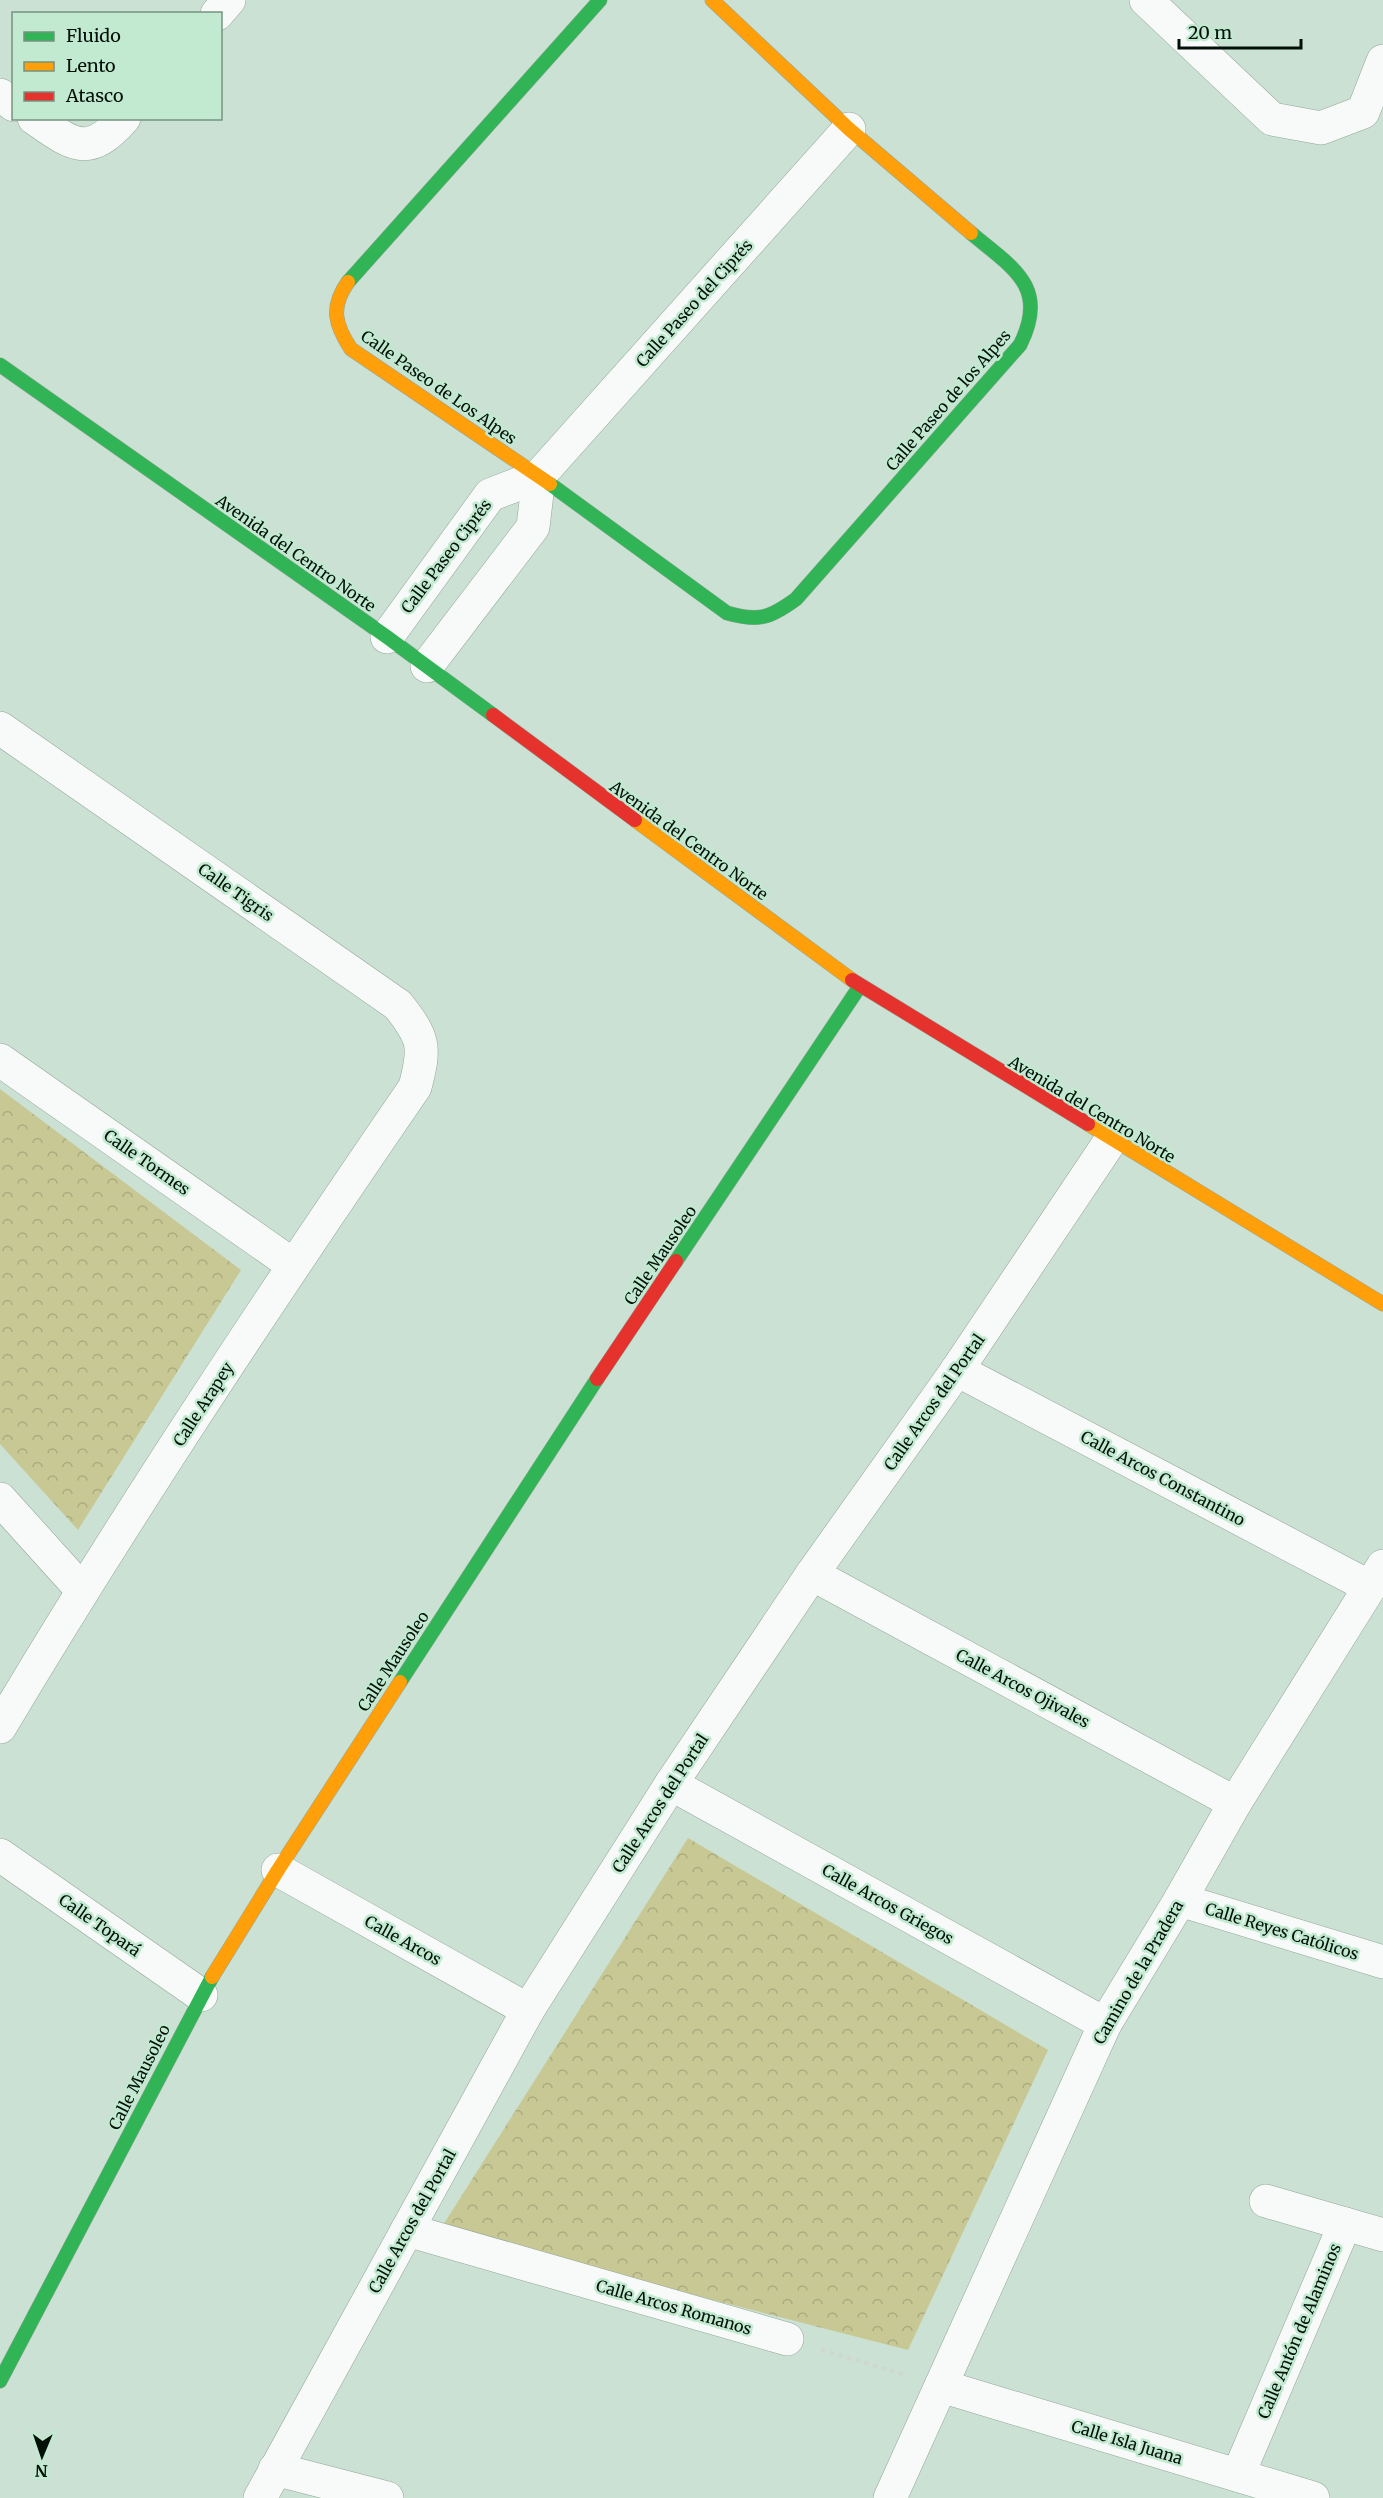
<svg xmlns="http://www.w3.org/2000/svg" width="1383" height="2498" viewBox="0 0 1383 2498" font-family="Merriweather,serif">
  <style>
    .park { fill: url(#park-crowns) }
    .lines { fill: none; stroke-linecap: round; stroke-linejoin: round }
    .street-casing { stroke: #93a59a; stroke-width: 34 }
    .fast-casing { stroke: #93a59a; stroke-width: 15 }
    .slow-casing { stroke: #93a59a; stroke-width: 15 }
    .jam-casing { stroke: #93a59a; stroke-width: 15 }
    .path { stroke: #cfd7d2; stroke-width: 4; stroke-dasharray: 4.5 4.5; stroke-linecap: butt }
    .street { stroke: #f7faf8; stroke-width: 33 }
    .fast { stroke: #30b455; stroke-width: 14 }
    .slow { stroke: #ff9f0a; stroke-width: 14 }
    .jam { stroke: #e5322d; stroke-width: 14 }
    .labels { text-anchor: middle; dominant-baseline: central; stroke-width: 5; stroke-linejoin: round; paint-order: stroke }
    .street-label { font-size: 16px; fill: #031008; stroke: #c1ead0 }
  </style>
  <defs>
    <pattern id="park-crowns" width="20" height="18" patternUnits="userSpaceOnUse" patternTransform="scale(1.5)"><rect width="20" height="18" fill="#c8c895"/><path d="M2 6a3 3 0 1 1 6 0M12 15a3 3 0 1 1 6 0" fill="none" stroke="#aaab7f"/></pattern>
  </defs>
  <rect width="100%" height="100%" fill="#cae1d3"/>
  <!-- park -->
  <g class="park">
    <path d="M0 1089 241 1270 78 1530 0 1444Z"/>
    <path d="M688 1838 1048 2050 908 2350 440 2230Z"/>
  </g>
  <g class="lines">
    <!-- street casing -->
    <g class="street-casing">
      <g id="street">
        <path d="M1146 0 1272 119 1321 128 1363 112 1383 61"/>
        <path d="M217 14 229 0"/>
        <path d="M0 95 14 105"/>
        <path d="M34 118C73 145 88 159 124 118"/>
        <path d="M387 637 490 495 539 476 849 129"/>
        <path d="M427 666 533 527 539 476"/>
        <path d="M0 728 398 1005C424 1038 426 1046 415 1087 271 1297 130 1509 0 1727"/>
        <path d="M0 1060 293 1265"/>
        <path d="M957 1370 1368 1586"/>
        <path d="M0 1499 82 1590"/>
        <path d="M812 1574 1235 1803"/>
        <path d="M671 1784 1105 2024"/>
        <path d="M0 1855 201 1995"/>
        <path d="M278 1870 528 2010"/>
        <path d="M1180 1900 1383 1962"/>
        <path d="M1266 2201 1383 2235"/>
        <path d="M407 2230 787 2339"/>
        <path d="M941 2386 1313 2498"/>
        <path d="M275 2469 387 2498"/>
        <path d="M1238 2475 1345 2224"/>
        <path d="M260 2498 528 2010 671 1784 812 1574 957 1370 1111 1140"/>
        <path d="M890 2498 1105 2024 1180 1900 1235 1803 1383 1566"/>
      </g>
    </g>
    <!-- fast casing -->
    <g class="fast-casing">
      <g id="fast">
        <path d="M348 282 600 0"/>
        <path d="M0 365 387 637 493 715"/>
        <path d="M550 484 727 613C759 622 770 618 796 599L1020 345C1050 286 1011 267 971 233"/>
        <path d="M676 1261 860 986"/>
        <path d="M400 1682 597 1379"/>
        <path d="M0 2381 212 1977"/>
      </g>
    </g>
    <!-- slow casing -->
    <g class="slow-casing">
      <g id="slow">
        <path d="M712 0 849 129 971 233"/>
        <path d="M348 282C330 307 335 325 351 349L550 484"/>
        <path d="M635 820 852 980"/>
        <path d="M1088 1124 1383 1304"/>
        <path d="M212 1977 278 1870 400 1682"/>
      </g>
    </g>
    <!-- jam casing -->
    <g class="jam-casing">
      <g id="jam">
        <path d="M493 715 635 820"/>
        <path d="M852 980 1088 1124"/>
        <path d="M597 1379 676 1261"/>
      </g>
    </g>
    <!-- path -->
    <path class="path" d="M821 2350 906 2375"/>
    <!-- street -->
    <use href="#street" class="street"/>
    <!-- fast -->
    <use href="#fast" class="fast"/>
    <!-- slow -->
    <use href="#slow" class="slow"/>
    <!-- jam -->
    <use href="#jam" class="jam"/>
  </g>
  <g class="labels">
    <!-- street labels -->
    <g class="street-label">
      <text transform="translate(694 303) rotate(-48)">Calle Paseo del Ciprés</text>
      <text transform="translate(439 387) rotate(35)">Calle Paseo de Los Alpes</text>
      <text transform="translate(948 400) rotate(-49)">Calle Paseo de los Alpes</text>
      <text transform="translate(296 553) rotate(35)">Avenida del Centro Norte</text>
      <text transform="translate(446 556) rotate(-53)">Calle Paseo Ciprés</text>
      <text transform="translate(689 840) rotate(36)">Avenida del Centro Norte</text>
      <text transform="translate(236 892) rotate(35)">Calle Tigris</text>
      <text transform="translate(1092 1109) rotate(31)">Avenida del Centro Norte</text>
      <text transform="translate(147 1162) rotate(35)">Calle Tormes</text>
      <text transform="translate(660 1255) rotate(-56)">Calle Mausoleo</text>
      <text transform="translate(934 1402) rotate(-55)">Calle Arcos del Portal</text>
      <text transform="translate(203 1404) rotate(-57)">Calle Arapey</text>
      <text transform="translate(1163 1478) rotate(28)">Calle Arcos Constantino</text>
      <text transform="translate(393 1661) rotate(-57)">Calle Mausoleo</text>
      <text transform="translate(1023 1688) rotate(28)">Calle Arcos Ojivales</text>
      <text transform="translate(660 1803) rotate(-57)">Calle Arcos del Portal</text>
      <text transform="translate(888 1904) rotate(29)">Calle Arcos Griegos</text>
      <text transform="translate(100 1925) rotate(35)">Calle Topará</text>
      <text transform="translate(1282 1931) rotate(17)">Calle Reyes Católicos</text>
      <text transform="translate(403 1940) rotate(29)">Calle Arcos</text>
      <text transform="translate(1138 1972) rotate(-60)">Camino de la Pradera</text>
      <text transform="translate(139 2077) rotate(-63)">Calle Mausoleo</text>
      <text transform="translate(412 2221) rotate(-61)">Calle Arcos del Portal</text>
      <text transform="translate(674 2307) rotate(16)">Calle Arcos Romanos</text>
      <text transform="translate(1299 2331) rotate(-67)">Calle Antón de Alaminos</text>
      <text transform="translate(1127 2442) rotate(17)">Calle Isla Juana</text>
    </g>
  </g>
  <!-- legend -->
  <rect x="12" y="12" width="210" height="108" fill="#c1ead0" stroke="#759380" stroke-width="1.5"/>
  <rect x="24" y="32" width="30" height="9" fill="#30b455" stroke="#759380" stroke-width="1.5"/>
  <text x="66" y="42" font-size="18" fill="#031008">Fluido</text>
  <rect x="24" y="62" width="30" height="9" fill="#ff9f0a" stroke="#759380" stroke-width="1.5"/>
  <text x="66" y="72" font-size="18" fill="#031008">Lento</text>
  <rect x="24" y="92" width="30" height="9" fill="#e5322d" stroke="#759380" stroke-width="1.5"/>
  <text x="66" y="102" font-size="18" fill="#031008">Atasco</text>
  <!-- north arrow -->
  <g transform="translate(42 2456) rotate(182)" stroke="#c1ead0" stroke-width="4.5" paint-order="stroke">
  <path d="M0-4.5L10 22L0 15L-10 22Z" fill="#031008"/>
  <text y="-9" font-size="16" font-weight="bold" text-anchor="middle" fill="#031008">N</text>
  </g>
  <!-- scale -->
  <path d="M1179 39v9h122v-9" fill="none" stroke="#031008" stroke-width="3"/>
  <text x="1188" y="39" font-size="18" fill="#031008" stroke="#c1ead0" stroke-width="4.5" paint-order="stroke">20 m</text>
</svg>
